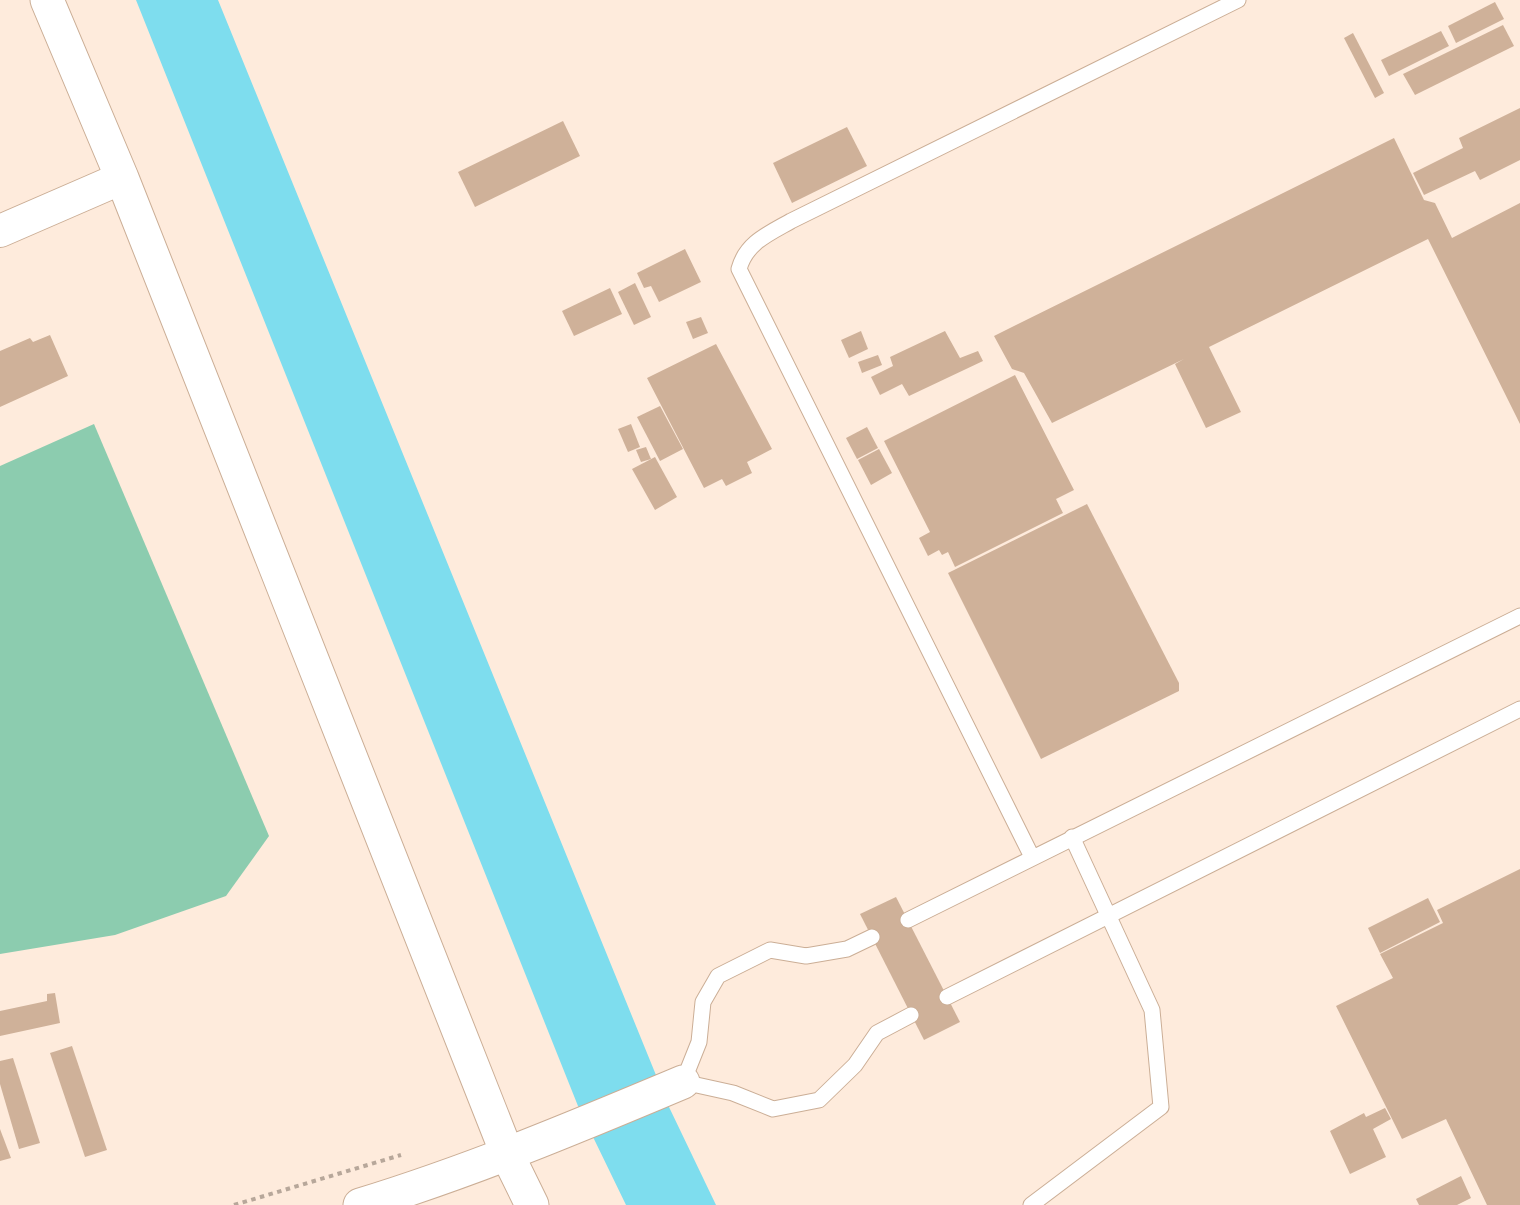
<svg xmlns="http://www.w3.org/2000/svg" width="1520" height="1205" viewBox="0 0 1520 1205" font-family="'Space Grotesk',sans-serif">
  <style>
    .green { fill: #8cccaf }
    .water { fill: #7eddee }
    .building { fill: #cfb199 }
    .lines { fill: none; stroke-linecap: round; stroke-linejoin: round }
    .lane-casing { stroke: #cbae96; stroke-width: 17 }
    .street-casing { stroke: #cbae96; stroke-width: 34 }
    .secondary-casing { stroke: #cbae96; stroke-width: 35 }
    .path { stroke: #b7a79a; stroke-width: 4; stroke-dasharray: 4.5 4.5; stroke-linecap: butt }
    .lane { stroke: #fff; stroke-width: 15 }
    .street { stroke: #fff; stroke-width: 32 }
    .secondary { stroke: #fff; stroke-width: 33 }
  </style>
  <rect width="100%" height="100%" fill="#feebdc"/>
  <!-- green -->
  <path class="green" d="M94 424 269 836 226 896 115 935 0 954V466Z"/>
  <!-- water -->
  <path class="water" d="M136 0H218L669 1107 716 1205H626L578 1106Z"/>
  <!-- building -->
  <g class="building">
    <path d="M1495 2 1504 19 1456 43 1448 26Z"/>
    <path d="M1503 25 1514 46 1415 95 1403 74Z"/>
    <path d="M1441 31 1449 46 1389 76 1381 60Z"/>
    <path d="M1353 33 1384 93 1375 98 1344 38Z"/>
    <path d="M1520 108V160L1480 180 1475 171 1424 195 1413 173 1463 148 1459 138Z"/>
    <path d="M563 121 580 156 475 207 458 172Z"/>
    <path d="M847 127 867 166 792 203 773 163Z"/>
    <path d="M1394 138 1424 200 1435 203 1452 238 1520 203V424L1428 239 1209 347 1241 412 1206 428 1175 364 1184 359 1052 423 1024 373 1012 369 994 336Z"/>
    <path d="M685 249 701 282 659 302 651 286 644 288 637 273Z"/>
    <path d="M635 283 651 317 634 325 618 292Z"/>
    <path d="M610 288 622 314 574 336 562 311Z"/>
    <path d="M701 317 708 333 693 339 686 322Z"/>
    <path d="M861 331 868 349 849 358 841 340Z"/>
    <path d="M945 331 960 358 978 351 983 361 909 396 902 384 880 395 871 377 893 366 890 357Z"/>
    <path d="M50 335 68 376 0 407V351L30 338 33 342Z"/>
    <path d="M716 344 772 449 747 462 752 473 726 486 722 479 704 488 647 378Z"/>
    <path d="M878 355 882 365 862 373 858 362Z"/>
    <path d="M1015 375 1074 490 1056 499 1063 513 955 567 948 552 942 555 939 550 928 556 919 538 930 532 884 441Z"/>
    <path d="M660 406 683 449 660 461 637 417Z"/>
    <path d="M631 424 640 447 628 452 618 429Z"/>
    <path d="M867 427 878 448 857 459 846 438Z"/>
    <path d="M646 447 651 459 641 462 636 450Z"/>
    <path d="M879 449 892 473 871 485 858 460Z"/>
    <path d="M655 457 677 497 655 510 632 469Z"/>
    <path d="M1087 504 1179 683V691L1041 759 948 573Z"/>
    <path d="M1520 869V1205H1487L1446 1119 1402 1139 1336 1006 1393 978 1380 954 1443 923 1437 910Z"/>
    <path d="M896 897 960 1022 924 1040 860 914Z"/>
    <path d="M1428 898 1440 922 1380 953 1368 928Z"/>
    <path d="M55 993 60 1023 0 1036V1011L47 1001V994Z"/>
    <path d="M72 1046 107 1150 85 1157 50 1053Z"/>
    <path d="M13 1058 40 1143 19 1149 0 1084V1061Z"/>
    <path d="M1385 1108 1391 1119 1373 1129 1386 1157 1350 1174 1330 1131 1364 1113 1366 1117Z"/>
    <path d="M0 1129 11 1158 0 1161Z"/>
    <path d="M1461 1176 1471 1198 1457 1205H1419L1416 1199Z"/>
  </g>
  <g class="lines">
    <!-- lane casing -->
    <g class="lane-casing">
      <g id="lane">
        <path d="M1032 857 739 269C746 243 768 234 791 221L1238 0"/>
        <path d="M908 920 1520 616"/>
        <path d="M872 937 847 949 806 956 770 950 718 976 703 1002 699 1042 683 1082 733 1093 773 1109 819 1100 855 1065 877 1033 911 1015"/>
        <path d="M947 997 1520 709"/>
        <path d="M1031 1205 1161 1107 1152 1010 1072 837"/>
      </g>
    </g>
    <!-- street casing -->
    <g class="street-casing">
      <path id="street" d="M0 231 122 178"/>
    </g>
    <!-- secondary casing -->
    <g class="secondary-casing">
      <g id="secondary">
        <path d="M47 0 122 178 508 1156 532 1205"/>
        <path d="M360 1205C471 1171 576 1127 683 1082"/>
      </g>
    </g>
    <!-- path -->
    <path class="path" d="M234 1205 401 1155"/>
    <!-- lane -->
    <use href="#lane" class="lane"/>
    <!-- street -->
    <use href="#street" class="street"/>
    <!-- secondary -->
    <use href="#secondary" class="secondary"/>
  </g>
</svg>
